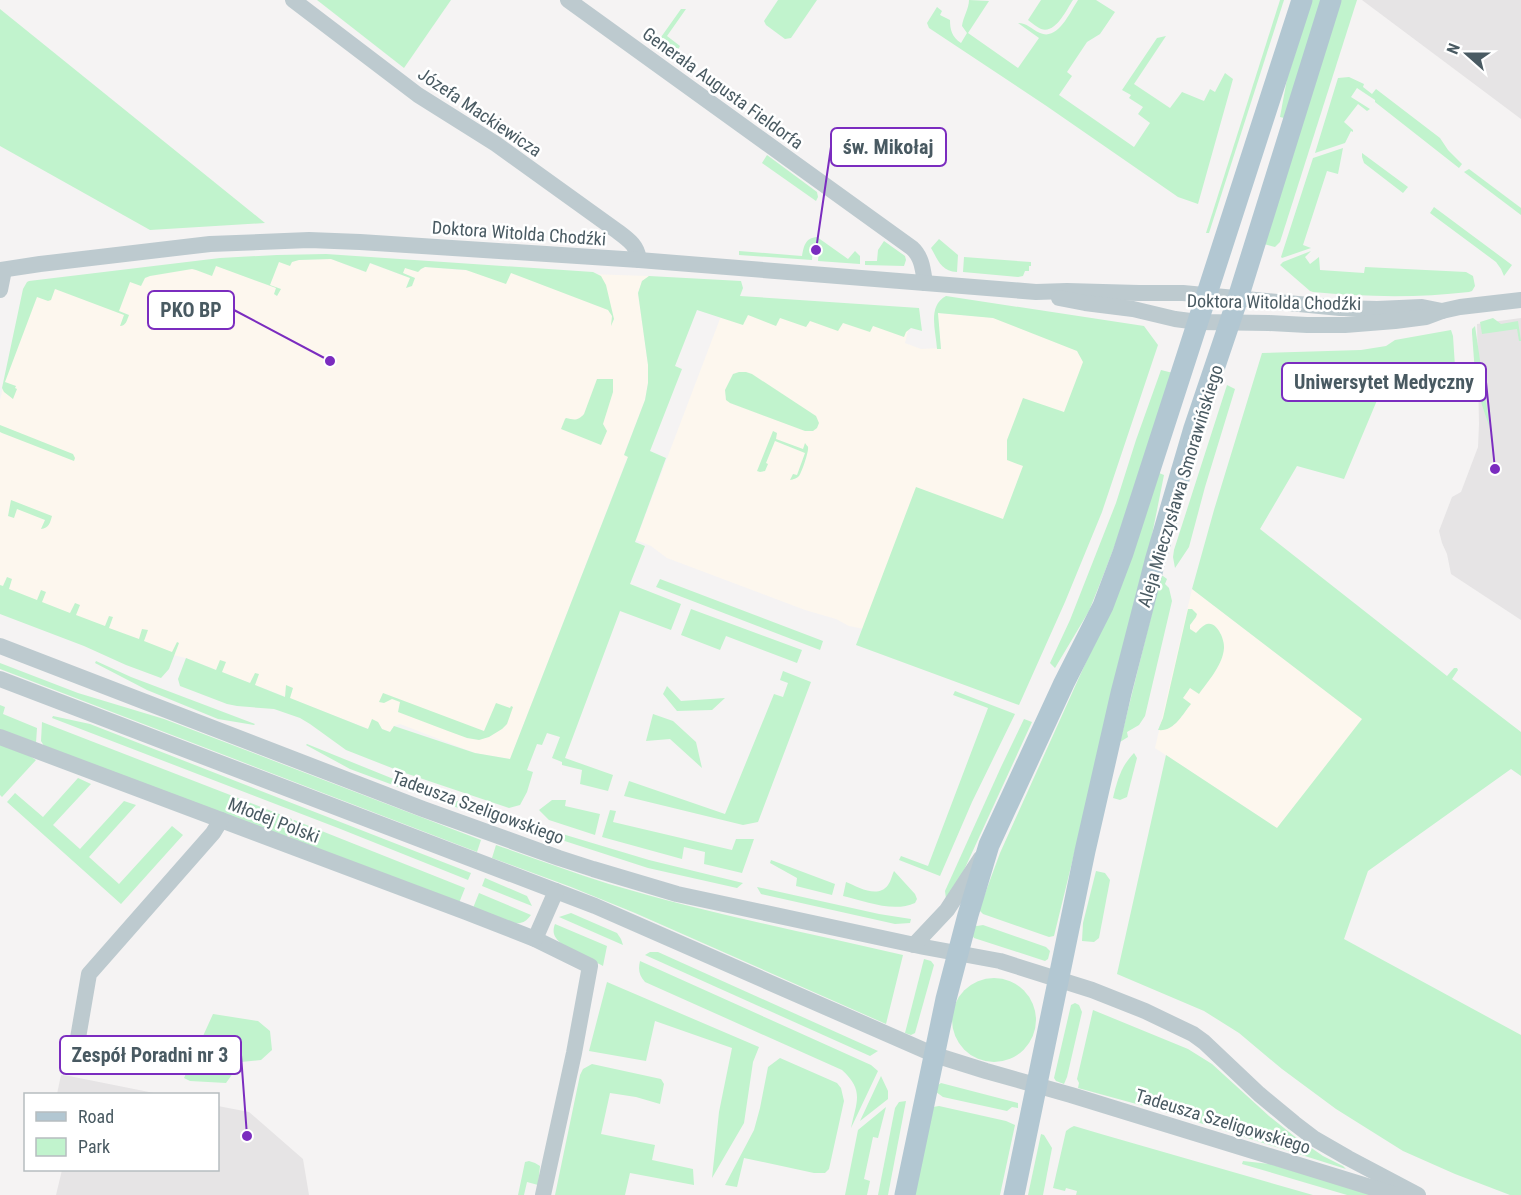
<svg xmlns="http://www.w3.org/2000/svg" width="1521" height="1195" viewBox="0 0 1521 1195" font-family="'Roboto Condensed',sans-serif">
  <style>
    .commercial { fill: #fdf7ee }
    .education { fill: #e6e4e5 }
    .green { fill: #c1f3cd }
    .lines { fill: none; stroke-linecap: round; stroke-linejoin: round }
    .minor { stroke: #bdcacf; stroke-width: 16 }
    .major { stroke: #b2c7d2; stroke-width: 21 }
    .labels { text-anchor: middle; dominant-baseline: central; stroke-width: 5; stroke-linejoin: round; paint-order: stroke }
    .street-label { font-size: 18px; fill: #495a62; stroke: #fff }
    .leader { fill: none; stroke: #7b2cbf; stroke-width: 2 }
    .callout-dot { fill: #7b2cbf; stroke: #fff; stroke-width: 2 }
    .callout { fill: #fff; stroke: #7b2cbf; stroke-width: 2 }
    .callout-label { font-size: 20px; text-anchor: middle; font-weight: bold; fill: #495a62 }
  </style>
  <rect width="100%" height="100%" fill="#f5f3f3"/>
  <!-- commercial -->
  <g class="commercial">
    <path d="M331 259 365 272 369 263 410 278 407 288 415 278 402 273 405 268 419 270 425 267 459 270 649 276 642 281 638 293 648 365V383L645 400 624 454 628 456 510 759 475 753 400 724 394 726 390 732 382 729 378 722 369 729 186 658 173 655 0 589V400L28 283 218 262Z"/>
    <path d="M726 303 912 315 905 343 921 349 941 348 937 313 1058 323 1099 338 974 670 864 629 849 626 836 619 805 610 667 558 651 546 636 540Z"/>
    <path d="M1192 589 1363 719 1277 828 1155 748Z"/>
  </g>
  <!-- education -->
  <g class="education">
    <path d="M1362 0H1521V119Z"/>
    <path d="M1521 318V620L1451 574 1447 554 1442 543 1439 531 1452 497 1461 492 1478 447 1479 424 1477 324Z"/>
    <path d="M61 1075 69 1076 159 1094H57Z"/>
    <path d="M218 1106 249 1112 303 1159 309 1195H56L62 1170H218Z"/>
  </g>
  <!-- green -->
  <g class="green">
    <path d="M317 0H451L404 68Z"/>
    <path d="M778 0H817L791 38 785 39 766 25 764 21Z"/>
    <path d="M969 0 989 1 968 33 1018 68 1039 38 1018 23C1027 23 1031 29 1040 33 1058 41 1070 12 1078 0H1096L1115 12 1100 34 1087 42 1067 72 1072 76 1059 95 1134 147 1150 123 1138 114 1143 107 1129 98 1131 95 1122 90 1157 38 1166 36 1134 84 1170 108 1182 92 1204 101 1210 89 1215 92 1225 73 1233 79 1198 204 1178 197 1045 105 929 28 927 23 937 7 942 11 940 15 950 20C950 30 952 37 961 43L967 33 962 26C963 17 969 9 969 0Z"/>
    <path d="M1041 0H1073C1066 10 1056 34 1041 29 1037 27 1032 23 1028 20Z"/>
    <path d="M1280 0H1284L1209 233H1206Z"/>
    <path d="M1312 0H1321L1284 118 1280 117 1287 79Z"/>
    <path d="M1341 0H1357L1280 242 1275 247 1264 244Z"/>
    <path d="M0 9 265 223 150 230 0 146Z"/>
    <path d="M681 9H686L667 36 680 46C678 51 672 55 666 56L654 47Z"/>
    <path d="M1349 77 1364 84 1363 87 1372 94 1376 89 1440 138 1448 150 1462 164 1459 168 1375 102V100L1357 88 1351 97 1370 109 1367 111 1358 104 1344 122 1353 130V132L1351 131 1345 143 1315 153 1338 78Z"/>
    <path d="M1343 148 1338 174 1327 171 1303 245 1311 248 1282 258 1281 257 1313 158Z"/>
    <path d="M1362 153 1408 187 1403 193 1364 163 1362 157Z"/>
    <path d="M767 155 817 192 818 197 816 201 762 163Z"/>
    <path d="M1469 169 1521 208V215L1464 172Z"/>
    <path d="M1434 207 1512 265 1504 276 1501 269 1496 262 1430 213Z"/>
    <path d="M817 237 848 259 855 251 860 256V264L818 261 819 248 813 247 812 260 739 255V251L802 256C804 246 805 238 817 237Z"/>
    <path d="M939 239 958 255 957 272C941 271 938 260 931 248Z"/>
    <path d="M884 241 905 256 906 260 904 266 865 265V261H877L878 250Z"/>
    <path d="M1311 251 1305 257 1310 264 1319 257 1320 270 1364 273 1365 267 1466 272 1473 276 1475 286 1472 291 1469 292C1417 298 1365 297 1313 292L1310 291 1280 265 1283 262Z"/>
    <path d="M326 254 593 272 601 276 606 285 614 319 611 326 612 316 608 310 511 273 506 284 466 270 425 267 421 269 418 272 405 268 403 273 415 278 412 286 406 288 410 278 370 263 366 272 331 259 299 260 292 262 290 266 279 262 270 285 281 289 277 296 274 294 276 288 216 266 212 276 196 270 192 269 150 276 145 278 141 286 130 282 119 311 129 315C127 320 126 326 120 326L124 315 55 289 51 300 48 301 37 297 5 382 16 386 15 388 17 389 13 399 4 392 2 388 23 289 27 282 29 281 220 258 277 255Z"/>
    <path d="M964 257 1031 262V266H1029V271H1025L1023 276 1018 277 963 272Z"/>
    <path d="M649 276 741 281 743 288 740 296 919 308 922 331 911 328 906 332 904 337 873 326 870 332 843 323 838 331 810 321 806 327 780 318 776 326 748 315 743 325 697 310 675 366 682 369 650 451 666 458 635 542 645 546 630 584 681 604 671 630 620 611 565 758 613 775 608 791 580 784 582 770 562 765V762L552 758 560 737 547 733 542 745 537 744 527 770 533 772 527 792 520 805 509 808 402 772 346 750 310 724 300 718 274 709 237 706 227 704 180 686 178 679 186 658 216 670 220 660 226 662 222 672 250 683 255 673 259 674 255 685 285 697 286 685 293 688 290 698 368 729 372 719 378 722 382 729 390 732 394 726 475 753 510 759 628 457 624 455 645 400 648 383V365L638 293 642 281Z"/>
    <path d="M946 296 1144 326 1158 345 1102 512 1065 602 1019 705 856 645 916 487 1003 519 1023 466 1007 460V440L1023 398 1064 412 1083 362 1077 351 993 318 938 313 941 349H937C936 331 927 306 946 296Z"/>
    <path d="M1493 318 1501 324 1518 321 1521 341H1519L1517 329 1482 334 1480 322Z"/>
    <path d="M1475 326 1490 429 1476 387 1472 333V329Z"/>
    <path d="M1451 330 1453 336 1457 397 1445 392 1446 387 1399 366 1390 387 1383 386 1344 479 1297 466 1260 529 1447 676 1454 668H1457L1458 670 1452 679 1521 732V776L1511 769 1368 871 1344 939 1521 1035V1195H1510L1455 1174 1403 1151 1336 1109 1282 1069 1239 1033 1204 1011 1117 974 1166 755 1277 828 1362 719 1192 589 1214 510 1262 353 1361 350 1386 346 1395 340Z"/>
    <path d="M1161 370 1173 373 1134 495 1105 571 1089 611 1055 668 1050 663 1070 620 1116 503 1136 440Z"/>
    <path d="M739 372H746L752 374 816 416 819 423 817 428 813 431H805L730 403 726 400 725 390 733 374Z"/>
    <path d="M597 379H613V392L603 424 607 431 601 445 561 429 565 419 566 418C574 420 578 421 584 414Z"/>
    <path d="M1227 385 1235 389 1205 487 1189 547 1175 568 1173 557 1174 550Z"/>
    <path d="M0 425 73 454 75 458 74 461 2 433 0 432Z"/>
    <path d="M773 431 777 433 776 439 803 449 805 443C806 445 808 446 808 447 809 451 802 472 799 476 796 479 794 479 790 480L793 474 797 475 805 453 775 441 766 463 768 464 765 471 760 472 757 471Z"/>
    <path d="M1159 473 1164 475 1151 540 1054 936 1049 937 983 914 979 910 1000 853 1091 651Z"/>
    <path d="M11 500 52 516C50 523 49 528 41 529L45 520 17 509 14 518 8 516Z"/>
    <path d="M1161 576H1163L1167 579 1165 584 1169 588 1172 601 1145 716 1139 725 1127 732 1128 737 1120 742Z"/>
    <path d="M7 577 12 579 9 589 37 600 41 590 46 592 42 602 70 613 75 603 80 605 76 615 105 626 109 616 113 617 109 628 139 639 142 629 148 630 144 641 172 652 177 642 179 643 169 669 161 678 126 665 84 646 0 614V585L3 586Z"/>
    <path d="M660 579 823 641 820 650 656 587Z"/>
    <path d="M691 609 802 650 797 663 726 636 720 650 681 635Z"/>
    <path d="M1188 609H1192L1197 614 1196 617 1190 625V629L1196 633C1199 630 1203 625 1207 624 1217 621 1225 640 1224 648 1223 665 1208 681 1199 694L1190 688 1183 698 1191 704C1182 715 1174 732 1158 730L1163 718Z"/>
    <path d="M96 661 131 677 255 724 254 725 218 719 147 690 95 663Z"/>
    <path d="M0 663 78 693 164 719 481 840 477 852 0 669Z"/>
    <path d="M783 671 811 682 758 822 743 825 624 796 629 781 725 814 774 694 783 697 788 683 780 680Z"/>
    <path d="M667 686 681 701 725 698 712 710 677 711 663 694Z"/>
    <path d="M955 691 1015 714 972 802 940 876 899 860 901 856 928 866 988 708 953 695Z"/>
    <path d="M383 693 484 731 496 703 510 708 511 706 513 707 507 724 502 729 489 737 479 740 467 738 448 731 398 712 400 702 392 699 384 703 379 702Z"/>
    <path d="M0 705 5 707 3 714 37 728 36 743 0 730Z"/>
    <path d="M653 714 673 721 696 742 702 768 670 739 646 741Z"/>
    <path d="M53 716 90 724 471 873 468 880 338 828 52 718Z"/>
    <path d="M1024 719 1032 722 959 881 946 899 945 891 1001 767Z"/>
    <path d="M42 722 292 819 287 837 44 746 41 741Z"/>
    <path d="M0 744 25 753 36 760 2 797 0 795Z"/>
    <path d="M307 744 401 782 492 813 490 819 401 788 350 769 306 745Z"/>
    <path d="M1134 753 1137 758 1127 797 1120 800 1113 798C1117 781 1121 766 1134 753Z"/>
    <path d="M78 778 91 784 53 825 80 849 124 801 136 805 89 857 119 884 172 826 183 835 121 904 7 802 15 793 43 817Z"/>
    <path d="M552 800H566L565 806 600 814 595 835 549 820 539 810Z"/>
    <path d="M610 810 616 811 613 822 732 850 736 839H754L742 873 704 864 705 852 684 847 682 859 602 837Z"/>
    <path d="M294 820 465 888 459 903 289 839Z"/>
    <path d="M539 827 649 860 743 883 737 888 648 868 543 834 539 830Z"/>
    <path d="M496 845C534 858 571 872 609 884 706 913 805 932 903 955L886 1024 635 913 571 887 492 858Z"/>
    <path d="M771 860 835 884 832 895 796 886 797 878 770 863Z"/>
    <path d="M894 871 915 894 917 899 915 903C893 913 865 901 843 896L846 882C858 887 878 899 888 885 891 881 892 875 894 871Z"/>
    <path d="M1096 871 1105 873 1110 880 1099 938 1094 942 1082 941 1083 923Z"/>
    <path d="M485 878 527 896 532 906 482 886Z"/>
    <path d="M757 887 879 914 911 919 910 923 895 924 761 894Z"/>
    <path d="M479 893 531 915C528 919 525 922 520 923 511 925 483 911 473 908Z"/>
    <path d="M571 913 617 933 621 939 623 945 559 917Z"/>
    <path d="M555 924 607 946 603 966C593 960 561 947 556 938 553 934 553 929 555 924Z"/>
    <path d="M974 925 977 926 983 925 1046 947 1050 951 1048 959 1045 961 974 938 972 935Z"/>
    <path d="M650 952H658L878 1051 870 1056 645 955Z"/>
    <path d="M924 959 931 961 934 965 915 1033 911 1035 905 1033Z"/>
    <path d="M640 961 871 1065 878 1071 851 1128C856 1102 865 1091 842 1070L645 982C639 975 638 970 640 961Z"/>
    <circle cx="994" cy="1020" r="42"/>
    <path d="M607 982 759 1047 753 1062 744 1123 712 1178 719 1112 732 1048 655 1021 646 1061 589 1051Z"/>
    <path d="M1075 1003 1079 1005 1082 1012 1067 1077 1064 1084 1056 1081 1054 1078 1071 1005Z"/>
    <path d="M1093 1010 1188 1049 1212 1064 1269 1116 1294 1136 1323 1156 1343 1166 1346 1169 1162 1111 1078 1088 1079 1083 1077 1079Z"/>
    <path d="M213 1014 258 1021 270 1031 272 1050 261 1060 241 1062 226 1083 190 1081 184 1078Z"/>
    <path d="M780 1058 837 1083 841 1088 844 1101 829 1169 825 1173H814L744 1158 737 1187 725 1185 754 1130 760 1108 768 1067Z"/>
    <path d="M592 1064 661 1079 664 1084 660 1104 636 1097 610 1093 601 1134 655 1145 652 1160 693 1169 694 1185 630 1173 625 1195H555L580 1075 583 1069Z"/>
    <path d="M881 1076 888 1091V1099L860 1121Z"/>
    <path d="M941 1083 1018 1103V1108L1012 1107 1007 1111 943 1097 936 1092 938 1085Z"/>
    <path d="M906 1101 888 1195H878L895 1108 899 1102Z"/>
    <path d="M939 1106 1006 1121 1015 1125 1000 1195H915L933 1107Z"/>
    <path d="M886 1107 878 1138 873 1137 864 1179 870 1181 867 1195H845L858 1130Z"/>
    <path d="M1074 1126 1101 1134 1313 1195H1076L1077 1191 1066 1188 1065 1191 1053 1188 1066 1131 1070 1128Z"/>
    <path d="M1041 1134 1044 1135 1052 1148 1043 1195H1028Z"/>
    <path d="M529 1161 535 1163 540 1166 538 1185 527 1182 524 1195H518L525 1162Z"/>
    <path d="M1243 1161 1270 1164 1375 1195H1347L1242 1164Z"/>
  </g>
  <g class="lines">
    <!-- minor -->
    <g class="minor">
      <path d="M293 0 418 95 496 144 617 231C629 240 637 245 639 260"/>
      <path d="M568 0 912 248C922 257 923 270 925 283"/>
      <path d="M0 270 40 264 210 244 309 240 360 242 639 260 1036 292 1067 291 1139 293H1183L1340 308 1377 309 1422 307 1442 311"/>
      <path d="M0 290 4 270"/>
      <path d="M1059 298 1085 303 1133 309 1175 319 1198 322 1269 323 1307 325H1345L1395 321 1426 317 1442 311 1460 307 1521 300"/>
      <path d="M0 646 423 809 559 858 593 869 677 894 924 947 1000 961 1092 990 1145 1011 1193 1034 1204 1042 1259 1094 1294 1123 1315 1139 1348 1158 1418 1195"/>
      <path d="M0 679 595 906 935 1055 986 1071 1071 1095 1396 1195"/>
      <path d="M0 737 466 912 535 939 590 966 574 1053 543 1195"/>
      <path d="M535 939 556 891"/>
      <path d="M914 945 947 910 981 858"/>
      <path d="M78 1038 89 974 213 833 221 820"/>
    </g>
    <!-- major -->
    <g class="major">
      <path d="M905 1195 946 999 968 915 989 845 1064 683 1103 606 1123 553 1302 0"/>
      <path d="M1014 1195 1085 851 1121 693 1155 561 1194 428 1238 298 1331 0"/>
    </g>
  </g>
  <g class="labels">
    <!-- street labels -->
    <g class="street-label">
      <text transform="translate(723 88) rotate(36)">Generała Augusta Fieldorfa</text>
      <text transform="translate(480 112) rotate(34)">Józefa Mackiewicza</text>
      <text transform="translate(519 233) rotate(4)">Doktora Witolda Chodźki</text>
      <text transform="translate(1274 302) rotate(1)">Doktora Witolda Chodźki</text>
      <text transform="translate(1180 486) rotate(-73)">Aleja Mieczysława Smorawińskiego</text>
      <text transform="translate(478 807) rotate(20)">Tadeusza Szeligowskiego</text>
      <text transform="translate(274 820) rotate(21)">Młodej Polski</text>
      <text transform="translate(1223 1121) rotate(17)">Tadeusza Szeligowskiego</text>
    </g>
  </g>
  <!-- callouts -->
  <path class="leader" d="M816 250L831 147M330 361L234 310M1495 469L1486 382M247 1136L241 1055"/>
  <g class="callout-dot">
    <circle cx="816" cy="250" r="6"/>
    <circle cx="330" cy="361" r="6"/>
    <circle cx="1495" cy="469" r="6"/>
    <circle cx="247" cy="1136" r="6"/>
  </g>
  <g class="callout">
    <rect x="831" y="128" width="115" height="38" rx="6"/>
    <rect x="148" y="291" width="86" height="38" rx="6"/>
    <rect x="1282" y="363" width="204" height="38" rx="6"/>
    <rect x="60" y="1036" width="181" height="38" rx="6"/>
  </g>
  <g class="callout-label">
    <text x="888" y="154">św. Mikołaj</text>
    <text x="191" y="317">PKO BP</text>
    <text x="1384" y="389">Uniwersytet Medyczny</text>
    <text x="150" y="1062">Zespół Poradni nr 3</text>
  </g>
  <!-- legend -->
  <rect x="24" y="1093" width="195" height="78" fill="#ffffff" stroke="#b6bdc0" stroke-width="1.5"/>
  <rect x="36" y="1112" width="30" height="9" fill="#b2c7d2" stroke="#b6bdc0" stroke-width="1.5"/>
  <text x="78" y="1123" font-size="18" fill="#495a62">Road</text>
  <rect x="36" y="1138" width="30" height="18" fill="#c1f3cd" stroke="#b6bdc0" stroke-width="1.5"/>
  <text x="78" y="1153" font-size="18" fill="#495a62">Park</text>
  <!-- north arrow -->
  <g transform="translate(1467 54) rotate(291)" stroke="#ffffff" stroke-width="4.5" paint-order="stroke">
  <path d="M0-4.5L10 22L0 15L-10 22Z" fill="#495a62"/>
  <text y="-9" font-size="16" font-weight="bold" text-anchor="middle" fill="#495a62">N</text>
  </g>
</svg>
